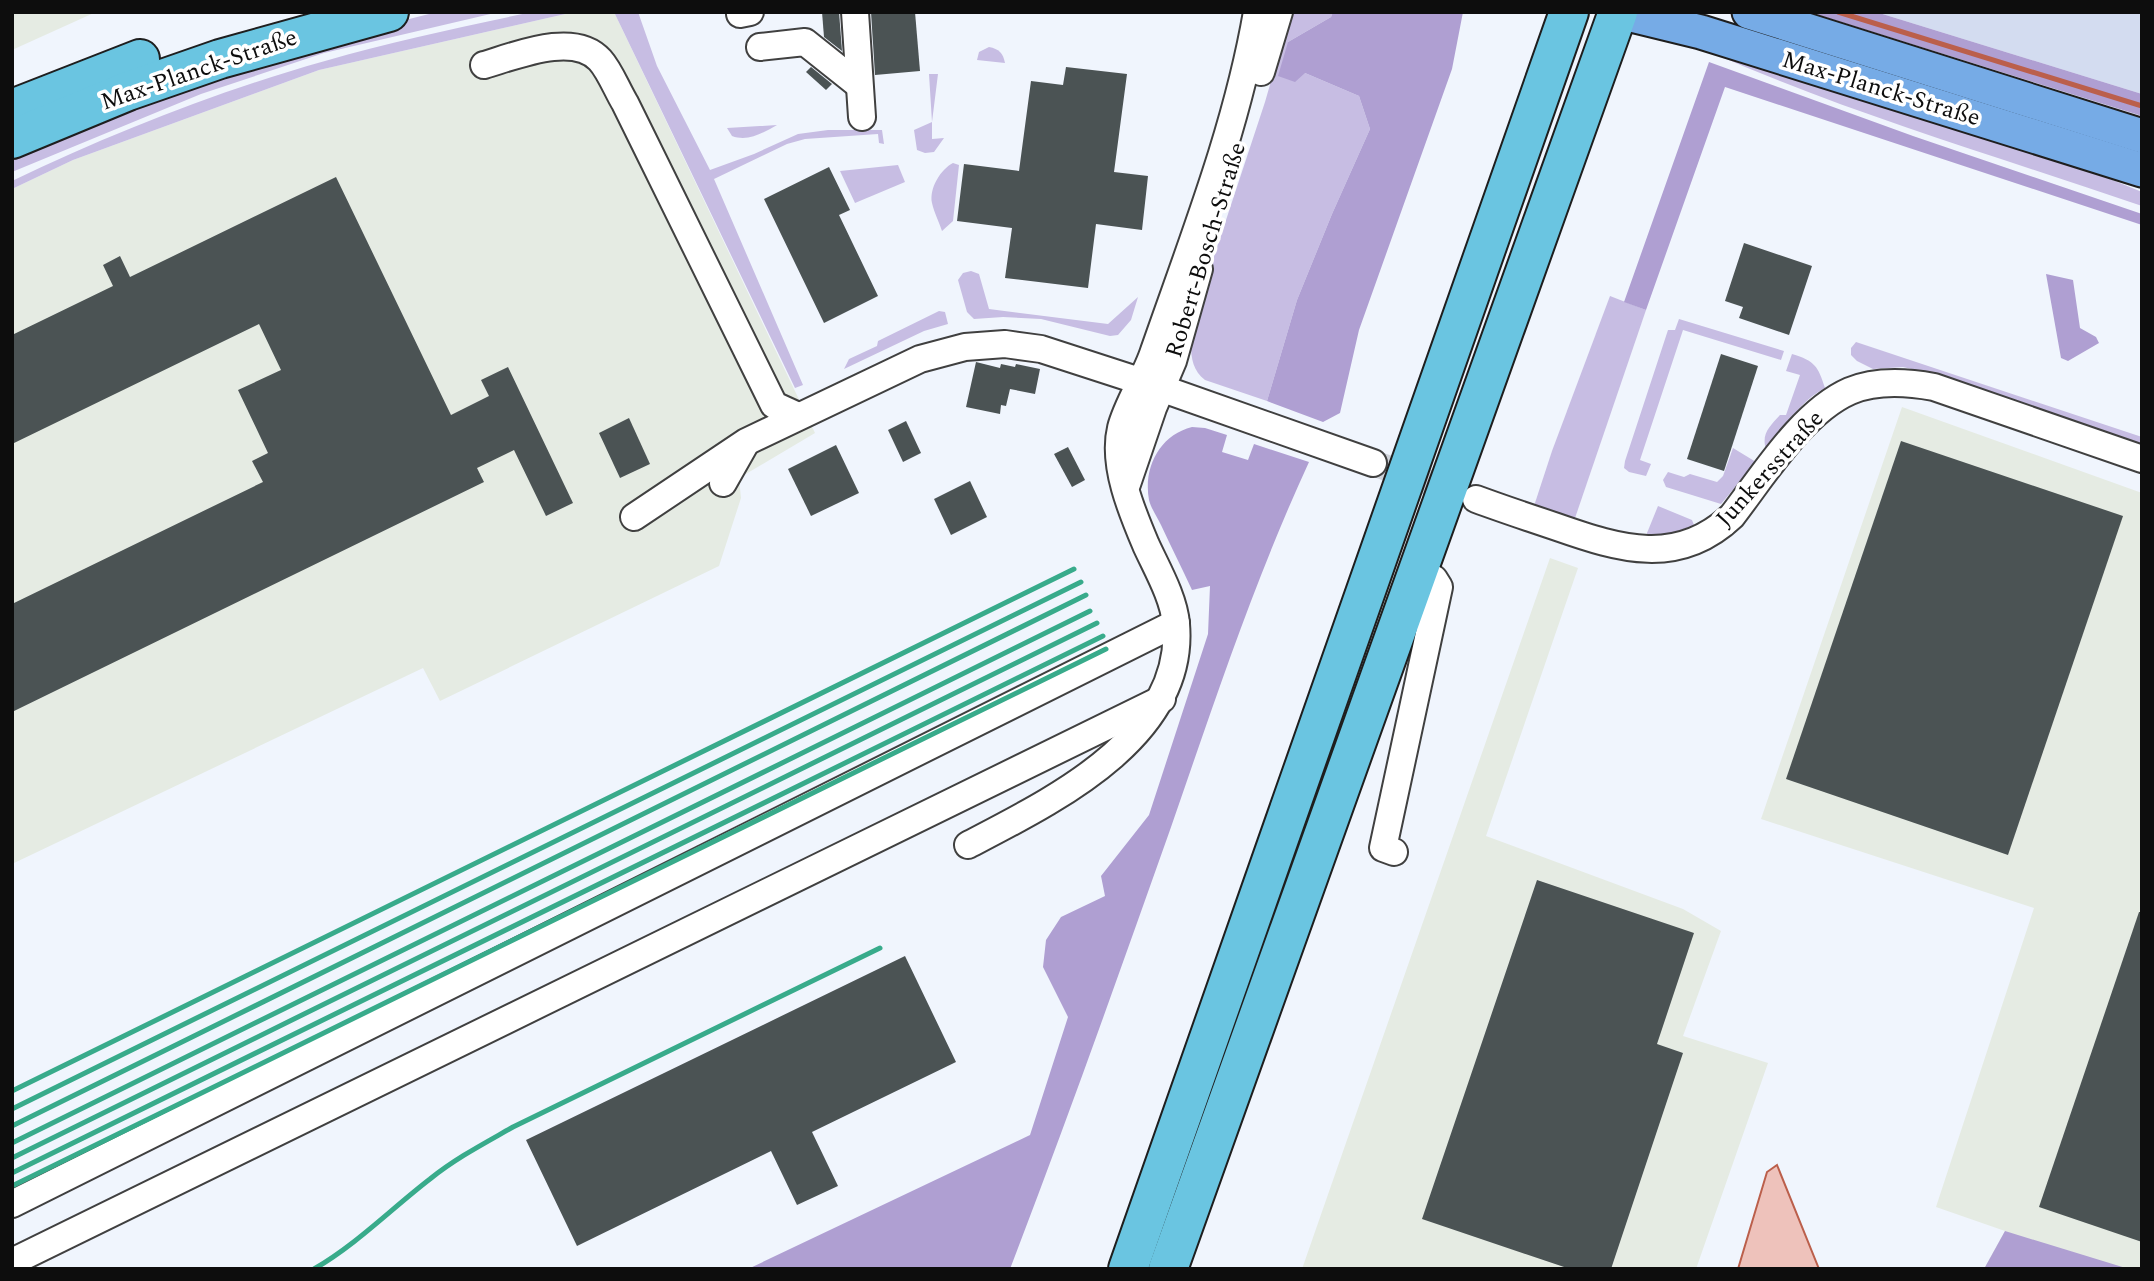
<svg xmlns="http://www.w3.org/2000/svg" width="2154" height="1281" viewBox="0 0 2154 1281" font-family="Spectral,serif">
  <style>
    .industrial { fill: #e5ebe3 }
    .farmland { fill: #d3dcf0 }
    .green { fill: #c7bde3 }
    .forest { fill: #af9fd2 }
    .water { fill: #eec2bb; stroke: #bb5f4b; stroke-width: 2 }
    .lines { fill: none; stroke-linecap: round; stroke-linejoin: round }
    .stream { stroke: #bb5f4b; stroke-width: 5 }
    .building { fill: #4b5354 }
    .minor-tunnel { stroke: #ced2d9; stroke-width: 26; stroke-dasharray: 26 13; stroke-linecap: butt }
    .minor-casing { stroke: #404040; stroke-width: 30 }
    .major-casing { stroke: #1e1e1e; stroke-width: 37 }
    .highway-casing { stroke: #1e1e1e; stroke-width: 42 }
    .minor { stroke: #fff; stroke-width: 26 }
    .major { stroke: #76abe6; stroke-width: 33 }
    .highway { stroke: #6ac5e1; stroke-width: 38 }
    .rail { stroke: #38ab8b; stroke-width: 5 }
    .labels { text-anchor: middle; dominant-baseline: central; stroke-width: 7; stroke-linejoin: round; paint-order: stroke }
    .street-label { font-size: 24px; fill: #0d0d0d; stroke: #fff }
  </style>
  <rect width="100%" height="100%" fill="#f0f5fd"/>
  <!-- industrial -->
  <g class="industrial">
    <path d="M12 12H96L12 50Z"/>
    <path d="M574 12H614L815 433 739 478 741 498 719 566 440 701 423 668 12 864V189L73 160 319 70Z"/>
    <path d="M1902 407 2142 493V1269H1984L2005 1231 1936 1207 2034 908 1761 819Z"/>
    <path d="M1550 558 1578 568 1486 836 1683 909 1721 931 1683 1036 1768 1063 1696 1269H1302Z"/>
  </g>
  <!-- farmland -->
  <path class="farmland" d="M1876 12H2142V94Z"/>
  <!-- green -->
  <g class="green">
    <path d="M437 12H499L324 53 201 94 12 172V149L310 44Z"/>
    <path d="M532 12H574L319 70 73 160 12 189V181C112 133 218 91 325 61 393 41 462 27 532 12Z"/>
    <path d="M614 12H638L657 66 710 170 754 154 798 134 828 130H882L884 144 879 143 878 134 805 139 787 144 714 179 803 385 795 388Z"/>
    <path d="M1291 12H1333L1331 17 1288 42 1305 73 1359 96 1370 129 1332 214 1297 300 1267 401 1205 380C1187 367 1191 342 1192 323L1265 102Z"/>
    <path d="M989 47C999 49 1003 53 1005 63L977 60 979 52Z"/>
    <path d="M1706 50 2034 148 2142 192V206C1996 156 1847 113 1706 50Z"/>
    <path d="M929 74H938L932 122V139L944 138 934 152 925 153 917 150 914 130 932 122Z"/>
    <path d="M777 125C763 133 748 142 732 136L727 128Z"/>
    <path d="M953 163 959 165 953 221 942 231C939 222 934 212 932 203 929 188 941 169 953 163Z"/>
    <path d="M898 165 905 182 855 203 840 171Z"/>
    <path d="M971 271 979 274 989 309 1108 324 1138 297 1131 320 1118 335 1110 336 1041 319 1003 317 974 319 967 312 958 280 963 273Z"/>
    <path d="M1610 296 1646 310 1574 521 1534 506 1552 451Z"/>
    <path d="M939 311 945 312 948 324 924 331 844 369 849 359 877 346 878 341Z"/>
    <path d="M1679 319 1784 351 1781 360 1683 330 1640 460 1651 464 1646 476 1629 472 1624 468 1625 461 1668 330H1675Z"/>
    <path d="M1856 342 2142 437V445L1942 376 1903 367 1873 369 1857 361 1851 355V348Z"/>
    <path d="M1792 354C1815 361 1818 366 1825 388 1801 400 1783 429 1766 449 1761 434 1770 426 1780 415H1786L1800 375 1786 371Z"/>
    <path d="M1733 448 1756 462 1721 504 1666 487 1663 480 1668 472 1684 477 1690 474 1717 482 1723 476Z"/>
    <path d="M1658 506 1692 520 1694 525 1666 536 1648 537 1647 533Z"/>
  </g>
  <!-- forest -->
  <g class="forest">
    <path d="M1333 12H1463L1452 69 1359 330 1340 413 1323 422 1267 401 1297 300 1332 214 1370 129 1359 96 1305 73 1295 82 1278 76 1288 42 1331 17Z"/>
    <path d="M1809 12H1876L2142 94V116Z"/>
    <path d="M1709 62 1913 136 2142 214V225L1725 87 1646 310 1624 302Z"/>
    <path d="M2046 274 2073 280 2080 328 2096 337 2099 343 2068 361 2061 358Z"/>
    <path d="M1192 427 1205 428 1227 435 1222 452 1248 460 1254 444 1309 462C1254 581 1213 706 1170 830 1118 977 1066 1123 1010 1269H748L1030 1135 1068 1017 1043 967 1046 940 1061 917 1105 896 1101 876 1149 815 1208 634 1210 586 1192 590C1182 568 1171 547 1161 525 1157 517 1151 508 1149 500 1143 467 1160 435 1192 427Z"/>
    <path d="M2005 1231 2129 1269H1984Z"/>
  </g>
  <!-- water -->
  <path class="water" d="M1777 1165 1819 1269H1738L1767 1172Z"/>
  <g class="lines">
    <!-- stream -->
    <path class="stream" d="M1838 12 2142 106"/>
  </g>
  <!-- building -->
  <g class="building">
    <path d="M822 12H839L842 51 824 37Z"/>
    <path d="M871 12H915L920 71 875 75Z"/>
    <path d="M811 67 832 84 826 90 806 72Z"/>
    <path d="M1066 67 1127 74 1114 172 1148 176 1142 230 1096 224 1088 288 1005 278 1012 228 957 221 964 164 1019 171 1031 81 1063 85Z"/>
    <path d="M829 167 850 210 839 215 878 296 824 323 764 199Z"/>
    <path d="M336 177 451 415 489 396 481 380 508 367 573 503 546 516 514 450 477 468 484 482 12 712V604L263 482 252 461 268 453 238 390 281 370 259 324 12 444V335L113 286 103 265 120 256 130 277Z"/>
    <path d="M1744 243 1812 266 1789 335 1739 318 1743 307 1725 301Z"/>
    <path d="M1721 354 1758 366 1724 471 1687 459Z"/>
    <path d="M976 362 1000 368 1001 364 1015 367 1016 364 1040 369 1035 394 1010 389 1006 406 1001 405 1000 414 966 407Z"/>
    <path d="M629 418 650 464 620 478 599 433Z"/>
    <path d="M906 421 921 453 903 462 888 430Z"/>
    <path d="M1901 441 2123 516 2008 855 1786 779Z"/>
    <path d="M836 445 859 493 811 516 788 469Z"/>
    <path d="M1068 447 1085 480 1072 487 1054 454Z"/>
    <path d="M970 481 987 517 951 535 934 499Z"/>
    <path d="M1537 880 1694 933 1657 1044 1683 1053 1611 1269H1570L1422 1219Z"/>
    <path d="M2139 912H2142V1242L2039 1207Z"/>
    <path d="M905 956 956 1062 812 1132 838 1186 797 1205 771 1151 577 1246 526 1140Z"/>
  </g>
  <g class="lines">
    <!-- minor-tunnel -->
    <path class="minor-tunnel" d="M1373 463 1464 495"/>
    <!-- minor casing -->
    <g class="minor-casing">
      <g id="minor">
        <path d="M855 12 862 117"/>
        <path d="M740 14 750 12"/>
        <path d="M760 47 805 42 859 85"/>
        <path d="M484 65C515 56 574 31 600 60 610 71 617 90 625 103L774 405 798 416"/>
        <path d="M1261 72 1279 12"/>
        <path d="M723 483 744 446"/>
        <path d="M1127 484 1153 408 1173 361 1199 269"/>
        <path d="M1476 499C1503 509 1530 518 1557 527 1620 549 1678 567 1732 516 1763 476 1802 412 1850 391 1876 380 1907 382 1934 387L2142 459"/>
        <path d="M634 517 746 442 920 359 965 347 1005 344 1041 349 1152 385 1373 463"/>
        <path d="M968 845C1052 801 1186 737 1176 624 1174 598 1157 569 1146 545 1132 512 1112 465 1121 428 1127 404 1146 376 1154 351 1193 239 1237 128 1257 12"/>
        <path d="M1394 852 1383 848 1439 587 1434 579"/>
        <path d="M12 1204 1176 623"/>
        <path d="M12 1262 1162 699"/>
      </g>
    </g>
    <!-- major casing -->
    <g class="major-casing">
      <g id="major">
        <path d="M1619 12 1701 32 2142 170"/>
        <path d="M1749 12 2142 136"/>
      </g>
    </g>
    <!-- highway casing -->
    <g class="highway-casing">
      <g id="highway">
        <path d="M12 109 140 59"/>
        <path d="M12 139 128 91 220 59 389 12"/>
        <path d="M1128 1269 1569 12"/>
        <path d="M1168 1269 1618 12"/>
      </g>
    </g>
    <!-- minor -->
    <use href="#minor" class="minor"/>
    <!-- major -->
    <use href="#major" class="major"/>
    <!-- highway -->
    <use href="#highway" class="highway"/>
    <!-- rail -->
    <g class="rail">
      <path d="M12 1091 1074 569"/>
      <path d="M12 1109 1081 582"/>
      <path d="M12 1126 1086 595"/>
      <path d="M12 1143 1090 611"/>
      <path d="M12 1158 1097 623"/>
      <path d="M12 1173 1103 636"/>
      <path d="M12 1186 1106 649"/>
      <path d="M314 1269C357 1244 391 1209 430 1179 456 1158 485 1143 513 1127L880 948"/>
    </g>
  </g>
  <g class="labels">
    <!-- street labels -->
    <g class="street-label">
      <text transform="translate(199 70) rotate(-19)">Max-Planck-Straße</text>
      <text transform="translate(1881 89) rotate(17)">Max-Planck-Straße</text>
      <text transform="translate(1206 250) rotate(-73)">Robert-Bosch-Straße</text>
      <text transform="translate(1770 469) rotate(-48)">Junkersstraße</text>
    </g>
  </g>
  <!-- border -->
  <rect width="2154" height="1281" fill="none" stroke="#0d0d0d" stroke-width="28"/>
</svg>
